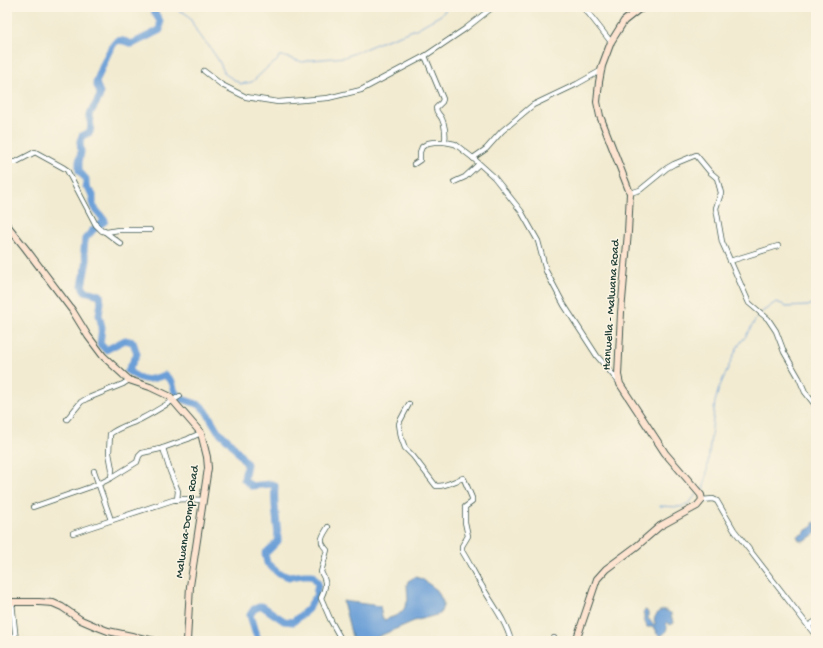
<svg xmlns="http://www.w3.org/2000/svg" width="823" height="648" viewBox="0 0 823 648" font-family="'Gochi Hand',sans-serif">
  <style>
    .water { fill: #6a9fd7; stroke: #446e86 }
    .lines { fill: none; stroke-linecap: round; stroke-linejoin: round }
    .stream { stroke: #6a9fd7; stroke-width: 1 }
    .river { stroke: #6a9fd7; stroke-width: 7 }
    .street-casing { stroke: #3f574c; stroke-width: 6 }
    .secondary-casing { stroke: #3f574c; stroke-width: 8 }
    .street { stroke: #fff; stroke-width: 4.5 }
    .secondary { stroke: #fde4d1; stroke-width: 6 }
    .labels { text-anchor: middle; dominant-baseline: central; stroke-width: 3; stroke-linejoin: round; paint-order: stroke }
    .street-label { font-size: 12px; fill: #1f3d34; stroke: #fcf5e5 }
  </style>
  <rect width="100%" height="100%" fill="#fcf5e5"/>
  <filter id="ink" filterUnits="userSpaceOnUse"><feTurbulence type="fractalNoise" baseFrequency=".025" numOctaves="2"/><feDisplacementMap in="SourceGraphic" scale="8" xChannelSelector="R" yChannelSelector="G"/><feConvolveMatrix kernelMatrix="1 2 1 2 8 2 1 2 1" color-interpolation-filters="sRGB"/></filter>
  <filter id="wash" filterUnits="userSpaceOnUse"><feTurbulence type="fractalNoise" baseFrequency=".012" numOctaves="4" result="noise"/><feDisplacementMap in="SourceGraphic" scale="16" xChannelSelector="R" yChannelSelector="G"/><feGaussianBlur stdDeviation="0.9" result="paint"/><feColorMatrix in="noise" values="0 0 0 0 0 0 0 0 0 0 0 0 0 0 0 0 0 1.4 0 .05"/><feComposite in="paint" operator="in"/></filter>
  <g filter="url(#wash)">
    <rect width="100%" height="100%" fill="#f2ebd1"/>
    <!-- water -->
    <g class="water">
      <path d="M816 522V533L807 539 802 541 799 540 797 536 803 534 805 531 813 526V523Z"/>
      <path d="M415 577 422 579 437 590 443 602V606L440 614 414 621 368 641H353L343 601 380 606 382 616 384 620 398 615 404 609 408 600 407 585 408 581Z"/>
      <path d="M646 610 648 613V619L652 622 654 626 655 625V622L654 620C655 616 659 609 665 610 665 610 670 613 671 613V617L674 622V623L670 625 668 622 666 623 665 624 667 626C667 631 665 634 660 636L656 633 657 631 652 627H647L644 619V615L643 612 644 611Z"/>
    </g>
    <g class="lines">
      <!-- stream -->
      <g class="stream">
        <path d="M179 11 183 12 189 16 198 34 209 46 219 61 225 74 241 84 252 82 268 67 277 61 279 56H282L303 62 311 60 345 57 381 42 416 29 441 15 448 7"/>
        <path d="M762 312 776 302 782 304 786 307 808 306 816 302"/>
        <path d="M701 491 703 490 706 479 715 402 719 388 737 348 741 342 746 336 756 319 760 314"/>
        <path d="M660 506 680 507 688 504 697 494"/>
      </g>
      <!-- river -->
      <path class="river" d="M151 7 160 21V30L132 44C127 42 122 39 117 41 110 44 99 75 96 83 97 86 99 90 100 93 101 99 91 108 90 116 90 122 92 126 90 132L82 136 80 141 81 152 79 162V171L86 179V187L93 195V206L105 221 93 230 85 239 84 251 87 260 82 286 85 291 100 295 101 302 99 315 102 327 100 344 106 350 125 340 133 342 137 354 128 371C143 382 148 381 165 375L172 382 175 392 182 399 200 405 206 411 218 431 230 442 247 464 244 479 251 486 271 484 275 486C273 504 278 523 278 541L265 554 267 563 278 573 289 577 304 575H312L318 583 316 596 308 609 293 622 284 621 262 606 254 609 250 615 255 632 259 641"/>
    </g>
  </g>
  <g filter="url(#ink)">
    <g class="lines">
      <!-- street casing -->
      <g class="street-casing">
        <g id="street">
          <path d="M582 7 589 14 611 42"/>
          <path d="M425 56 443 99 442 102 436 108C436 113 440 114 442 119 445 125 446 135 445 142"/>
          <path d="M204 71 222 85 246 97 278 102 328 98 361 90 425 56 465 29 493 7"/>
          <path d="M473 158 486 149 502 131 533 105 577 84 602 70"/>
          <path d="M7 162H16L35 152 64 168 67 170 76 187 96 225 102 231 107 232 118 230H150"/>
          <path d="M414 164 420 160V152L422 147 428 143 434 142H445L455 144 473 158 494 177 521 211 538 241 546 271 564 305 597 356 619 382"/>
          <path d="M454 182 465 177 479 164"/>
          <path d="M630 193 640 190 667 168 674 164 696 155 710 172 717 178 721 193 716 208 722 242 749 303 768 319 776 331 784 352 799 378 805 392 815 405H816"/>
          <path d="M104 231 121 244"/>
          <path d="M730 261 778 246"/>
          <path d="M409 404 400 421 399 424 401 437 405 448 413 456 436 486C445 487 454 481 463 478L464 479 472 498V502L465 507V522L468 536 462 546V551C469 562 475 575 482 586 492 604 506 621 511 641"/>
          <path d="M67 419 81 402 86 399 123 384 129 380"/>
          <path d="M163 448 170 471 178 491 177 500"/>
          <path d="M94 471 111 520"/>
          <path d="M111 478 137 462 139 456 142 453 160 449 188 439 192 437 201 433"/>
          <path d="M702 500 713 499 717 501 734 530 816 636"/>
          <path d="M33 507 99 484 111 478 112 469 109 453 110 434C119 427 131 424 141 419 155 412 167 404 180 396"/>
          <path d="M328 527C322 537 318 541 327 550L321 572C322 574 323 576 324 578 327 585 324 592 321 598L331 621 342 641"/>
          <path d="M73 533 173 500 184 499 203 500"/>
          <path d="M12 602 16 641"/>
          <path d="M808 626 816 621"/>
          <path d="M554 638V641"/>
        </g>
      </g>
      <!-- secondary casing -->
      <g class="secondary-casing">
        <g id="secondary">
          <path d="M7 225 26 249 72 310 88 336 103 356 129 380 150 387 169 396 201 433 207 457 208 468 190 586 187 641"/>
          <path d="M7 602H39L53 603 62 607 81 620 95 626 108 631 155 641"/>
          <path d="M575 641 578 635 597 579 606 569 637 546 660 526 697 506 702 500 701 495 665 453 620 384 618 375 621 312 628 232 630 193 600 116 597 102 599 82 602 66 611 42 624 21 638 10 646 7"/>
        </g>
      </g>
      <!-- street -->
      <use href="#street" class="street"/>
      <!-- secondary -->
      <use href="#secondary" class="secondary"/>
    </g>
  </g>
  <g class="labels">
    <!-- street labels -->
    <g class="street-label">
      <text transform="translate(612 305) rotate(-86)">Hanwella - Malwana Road</text>
      <text transform="translate(188 522) rotate(-82)">Malwana-Dompe Road</text>
    </g>
  </g>
  <!-- margin -->
  <rect width="823" height="648" fill="none" stroke="#fcf5e5" stroke-width="24"/>
</svg>
